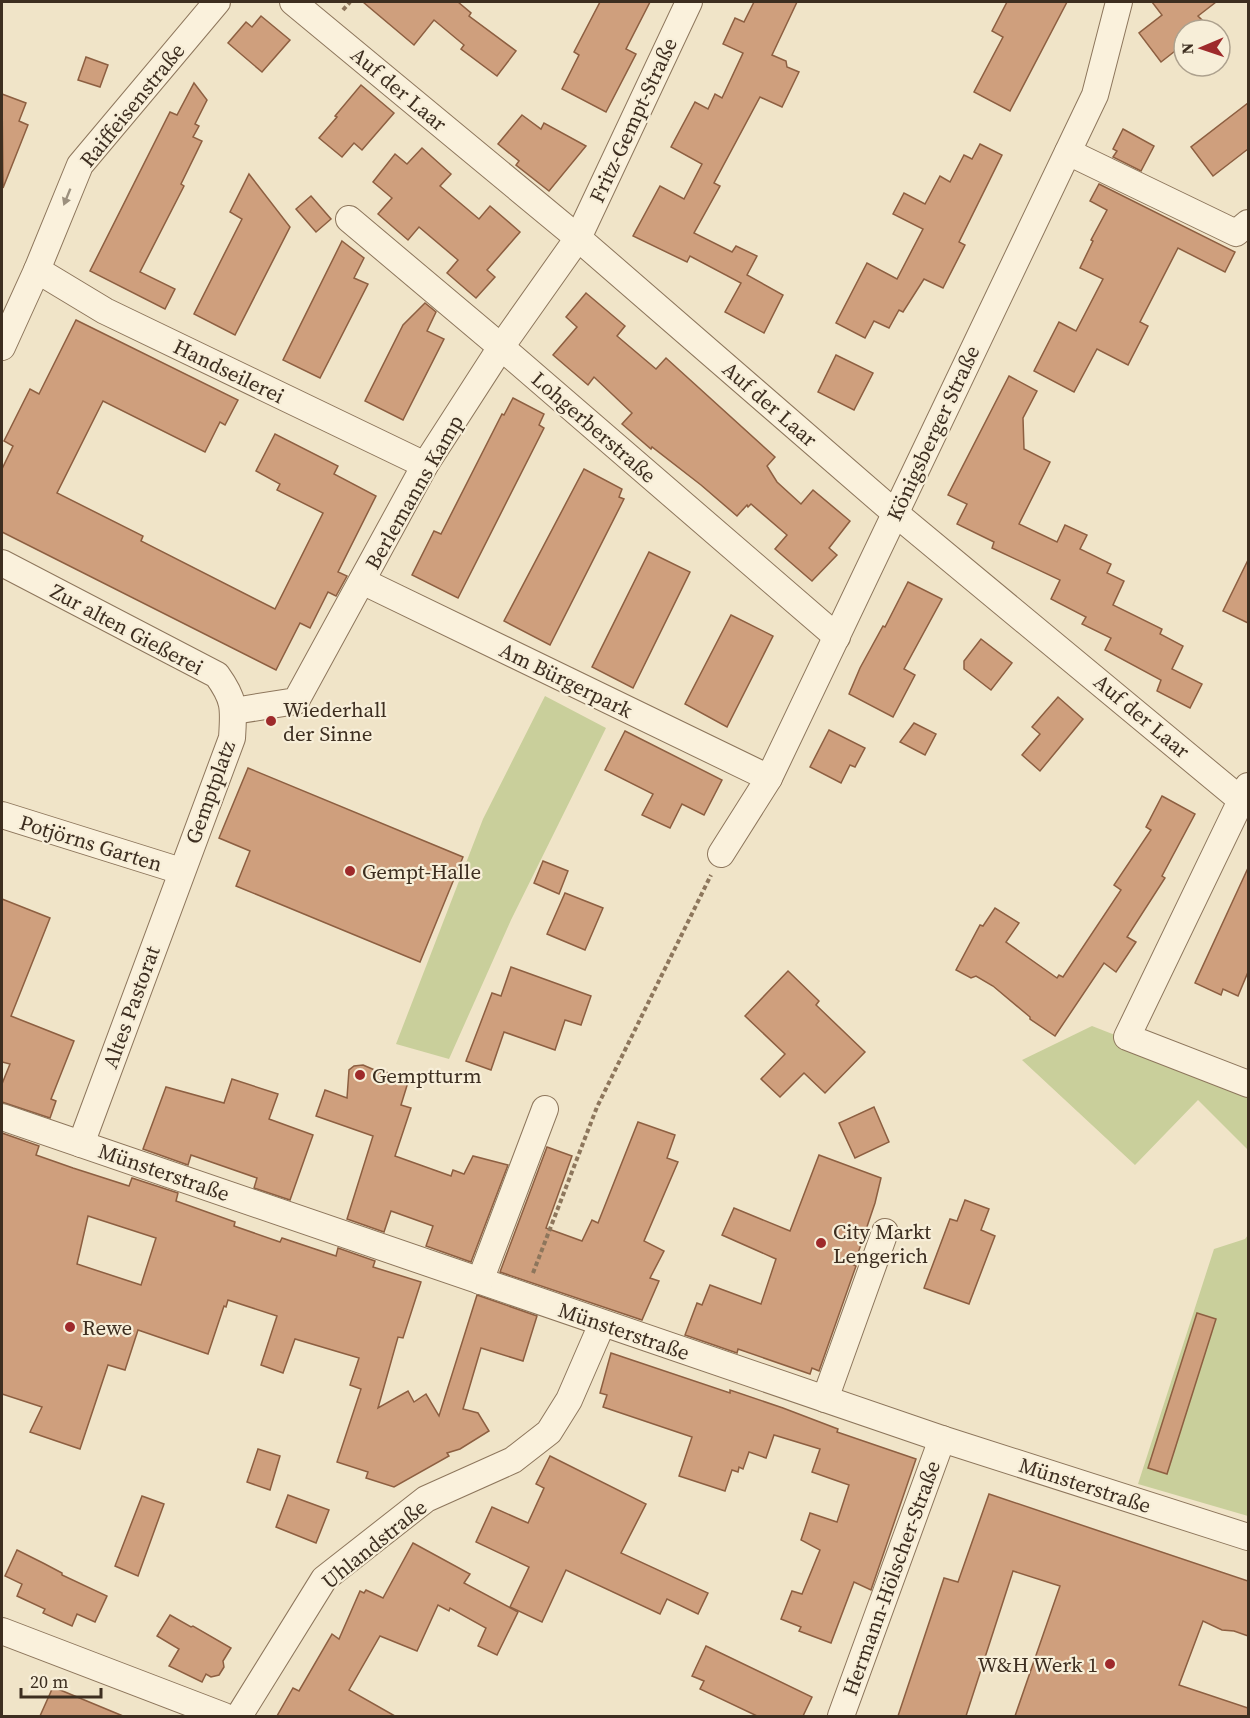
<svg xmlns="http://www.w3.org/2000/svg" width="1250" height="1718" viewBox="0 0 1250 1718" font-family="'Source Serif 4',serif">
  <style>
    .green { fill: #c9cf9b }
    .building { fill: #cf9f7d; stroke: #8d5f41; stroke-width: 1.5; fill-rule: evenodd }
    .lines { fill: none; stroke-linecap: round; stroke-linejoin: round }
    .minor-casing { stroke: #8d765c; stroke-width: 28 }
    .path { stroke: #8d765c; stroke-width: 4; stroke-dasharray: 4.5 3; stroke-linecap: butt }
    .minor { stroke: #faf1dc; stroke-width: 26 }
    .oneway { fill: #9c907e }
    .poi-dot { fill: #9e2a2b; stroke: #f7eed8; stroke-width: 2 }
    .labels { text-anchor: middle; dominant-baseline: central; stroke-width: 4.5; stroke-linejoin: round; paint-order: stroke }
    .street-label { font-size: 21px; fill: #3d2e20; stroke: #f7eed8 }
    .poi-label { font-size: 21px; fill: #3d2e20; stroke: #f7eed8; text-anchor: start }
  </style>
  <rect width="100%" height="100%" fill="#f0e4c8"/>
  <!-- green -->
  <g class="green">
    <path d="M545 696 606 728 511 920 449 1059 396 1044 483 819Z"/>
    <path d="M1092 1026 1248 1087V1150L1198 1100 1135 1165 1022 1060Z"/>
    <path d="M1248 1235V1516L1138 1484 1214 1249 1245 1239Z"/>
  </g>
  <!-- building -->
  <g class="building">
    <path d="M363 2H458L471 13 469 16 516 51 497 76 461 49 464 45 434 20 414 45Z"/>
    <path d="M600 2H650L626 49 636 54 606 112 562 89 579 55 574 52Z"/>
    <path d="M754 2H797L772 55 786 61 787 67 799 72 782 107 760 97 714 183 720 186 694 233 732 252 736 246 757 256 747 275 783 295 764 333 725 312 741 283 690 256 687 262 633 236 660 186 684 199 702 164 671 147 695 102 708 109 715 94 722 98 743 53 723 44 735 18 744 22Z"/>
    <path d="M1007 2H1067L1010 111 974 92 1003 37 992 31Z"/>
    <path d="M1152 2H1216L1198 16 1202 20 1189 30H1184V44L1161 62 1139 33 1162 15Z"/>
    <path d="M261 16 290 40 262 72 228 43 246 22 252 27Z"/>
    <path d="M86 57 108 65 100 87 78 80Z"/>
    <path d="M194 83 207 100 195 124 199 126 193 137 202 141 181 184 184 186 140 272 175 289 165 309 90 271 170 112 177 115Z"/>
    <path d="M361 85 394 113 362 150 354 143 342 157 319 138 337 117 335 116Z"/>
    <path d="M2 94 26 103 19 121 28 125 3 188Z"/>
    <path d="M1248 103V149L1213 176 1191 147Z"/>
    <path d="M522 115 541 129 544 123 586 146 549 191 516 165 519 161 498 144Z"/>
    <path d="M1123 129 1154 146 1141 171 1113 157 1117 151 1113 149Z"/>
    <path d="M980 144 1002 155 959 242 965 245 943 288 924 279 903 312 899 310 889 328 874 321 865 338 836 323 867 263 897 279 923 229 893 214 904 193 925 204 940 176 950 182 964 155 972 159Z"/>
    <path d="M422 148 451 174 440 186 479 219 490 206 520 232 487 270 495 277 476 298 447 273 458 260 419 227 408 240 378 214 392 198 373 182 395 154 407 164Z"/>
    <path d="M249 174 290 227 235 335 194 314 242 219 230 212Z"/>
    <path d="M1099 184 1235 252 1225 272 1178 248 1140 322 1148 326 1128 365 1097 349 1074 392 1034 371 1059 322 1076 331 1103 279 1080 268 1093 241 1091 240 1107 210 1090 201Z"/>
    <path d="M311 196 331 219 316 232 296 209Z"/>
    <path d="M342 241 364 258 354 278 368 284 320 378 283 360Z"/>
    <path d="M586 293 625 326 617 336 656 369 666 358 775 457 767 466 777 482 801 504 813 490 850 521 829 548 837 555 812 581 775 549 787 535 751 504 748 507 747 505 737 516 701 485 652 447 651 449 622 424 632 413 594 377 588 385 553 355 577 327 566 317Z"/>
    <path d="M425 303 436 312 427 331 444 339 403 420 365 401 403 325Z"/>
    <path d="M76 320 238 400 225 425 220 422 205 452 103 401 57 493 143 536 141 541 275 609 323 513 277 490 280 484 256 471 275 434 338 466 334 474 376 496 338 572 347 576 336 596 328 592 310 628 300 623 276 670 2 532V469L13 446 4 441 30 389 39 394Z"/>
    <path d="M836 355 873 373 854 410 818 392Z"/>
    <path d="M1009 376 1037 391 1023 418 1024 449 1050 462 1019 524 1057 542 1065 525 1087 535 1080 549 1111 564 1107 573 1124 581 1113 605 1162 629 1160 634 1183 646 1172 669 1202 684 1190 708 1157 691 1161 680 1105 650 1111 638 1082 624 1086 617 1051 599 1060 580 992 548 994 542 957 524 967 504 948 495Z"/>
    <path d="M513 398 544 414 539 425 544 428 458 598 412 575 434 531 441 534 502 414 504 415Z"/>
    <path d="M584 469 622 489 619 497 624 499 550 645 504 621Z"/>
    <path d="M649 552 690 572 633 688 592 667Z"/>
    <path d="M1248 560V623L1223 611Z"/>
    <path d="M908 582 942 599 904 669 915 675 893 717 849 694 860 668 883 626 885 627Z"/>
    <path d="M731 615 773 636 727 727 685 704Z"/>
    <path d="M981 639 1012 663 991 690 964 669V661Z"/>
    <path d="M1058 697 1083 719 1040 771 1022 755 1040 734 1032 727Z"/>
    <path d="M914 723 936 734 925 755 900 742Z"/>
    <path d="M829 730 865 748 855 767 850 765 841 783 810 767Z"/>
    <path d="M625 731 722 780 704 815 682 804 670 828 642 815 653 794 605 770Z"/>
    <path d="M248 768 463 857 420 962 236 886 250 851 219 838Z"/>
    <path d="M1162 796 1195 814 1162 876 1165 878 1127 937 1136 942 1116 972 1104 963 1055 1036 1030 1019V1017L993 986 976 976 971 978 956 970 980 925 983 926 995 908 1019 923 1006 942 1057 978 1059 975 1063 977 1121 890 1114 885 1151 830 1146 827Z"/>
    <path d="M543 861 568 871 559 894 534 883Z"/>
    <path d="M1248 868V972L1238 996 1223 989 1221 995 1195 983Z"/>
    <path d="M565 893 603 908 585 950 547 934Z"/>
    <path d="M2 899 50 918 11 1016 74 1041 51 1099 56 1101 50 1118 2 1102V1084L10 1064 2 1062Z"/>
    <path d="M511 967 591 996 581 1025 565 1020 555 1050 504 1032 491 1070 466 1061 492 993 501 996Z"/>
    <path d="M788 971 819 1001 816 1005 865 1052 825 1093 804 1073 780 1097 761 1079 785 1054 745 1016Z"/>
    <path d="M363 1065 384 1074 385 1072 409 1079 401 1105 411 1108 395 1156 451 1176 453 1170 464 1174 473 1156 508 1165 471 1262 426 1246 433 1226 391 1211 384 1232 347 1219 373 1136 316 1116 325 1090 347 1098 349 1070 354 1066Z"/>
    <path d="M232 1079 278 1094 269 1119 313 1135 290 1200 254 1188 257 1178 191 1155 188 1165 143 1149 166 1087 224 1103Z"/>
    <path d="M874 1107 889 1142 855 1158 839 1123Z"/>
    <path d="M638 1122 675 1135 667 1158 678 1162 644 1241 664 1251 650 1278 659 1281 642 1320 500 1272 547 1147 572 1156 546 1228 582 1241 592 1220 598 1223Z"/>
    <path d="M2 1133 39 1146 36 1155 73 1168 129 1186 132 1178 178 1193 176 1201 235 1222 234 1226 280 1242 282 1238 336 1256 338 1248 375 1261 373 1267 421 1282 403 1338 398 1337 378 1408 408 1391 414 1402 426 1394 439 1416 477 1295 537 1316 523 1361 481 1348 463 1409 478 1413 489 1431 460 1449 447 1453 449 1456 394 1487 366 1478 368 1472 337 1462 361 1389 350 1385 359 1358 295 1339 283 1373 261 1365 277 1316 228 1300 226 1307 224 1306 208 1354 138 1330 125 1370 108 1365 80 1449 30 1432 42 1407 2 1394ZM88 1216 156 1238 141 1285 77 1264Z"/>
    <path d="M819 1155 881 1178 875 1203 854 1265 856 1266 819 1371 812 1368 810 1374 738 1349 737 1353 685 1335 697 1303 702 1305 710 1285 761 1304 776 1259 722 1235 734 1208 790 1231Z"/>
    <path d="M965 1200 989 1209 981 1230 995 1236 969 1304 924 1288 950 1219 957 1221Z"/>
    <path d="M1197 1313 1216 1319 1167 1474 1148 1468Z"/>
    <path d="M611 1353 730 1393V1390L783 1408 838 1429 837 1432 916 1459 871 1590 854 1582 831 1643 799 1631 801 1627 781 1619 792 1591 802 1594 820 1550 801 1540 810 1513 837 1522 849 1485 812 1472 820 1449 774 1435 766 1458 749 1452 743 1469 739 1467 738 1472 732 1470 725 1491 679 1476 692 1437 603 1407 607 1395 600 1393Z"/>
    <path d="M258 1449 280 1456 270 1490 247 1482Z"/>
    <path d="M550 1456 646 1504 621 1553 708 1593 698 1614 667 1599 660 1614 566 1570 542 1622 510 1607 529 1567 476 1542 492 1507 528 1523 544 1488 536 1484Z"/>
    <path d="M989 1494 1248 1581V1636L1234 1631 1222 1630 1203 1621 1179 1685 1248 1708V1716H1015L1060 1586 1013 1571 966 1716H898L944 1578 958 1582Z"/>
    <path d="M288 1495 329 1510 316 1543 276 1527Z"/>
    <path d="M142 1496 164 1504 138 1576 115 1566Z"/>
    <path d="M413 1543 470 1574 464 1583 518 1612 497 1655 478 1646 486 1628 450 1608 449 1611 438 1605 417 1651 380 1636 349 1690 395 1716H277L293 1688 299 1691 332 1634 339 1639 360 1591 364 1593 366 1590 383 1598Z"/>
    <path d="M17 1550 43 1563 62 1573V1575L107 1596 95 1622 77 1614 72 1626 43 1613 45 1609 17 1596 22 1584 5 1576Z"/>
    <path d="M170 1615 191 1627 193 1626 231 1648 223 1661 224 1667 219 1675 211 1677 206 1674 202 1682 169 1666 179 1649 157 1636Z"/>
    <path d="M706 1646 812 1697 803 1716H757L700 1689 704 1681 692 1676Z"/>
    <path d="M53 1687 123 1716H40Z"/>
  </g>
  <g class="lines">
    <!-- minor casing -->
    <g class="minor-casing">
      <g id="minor">
        <path d="M293 2 578 238 895 513 1241 800 1248 803"/>
        <path d="M1068 152 1236 233 1248 223"/>
        <path d="M349 219 501 347 837 637"/>
        <path d="M37 270 105 311 425 465"/>
        <path d="M2 347 37 270 80 165 217 2"/>
        <path d="M2 563 217 675C235 700 234 708 232 738L81 1144"/>
        <path d="M362 581 769 778"/>
        <path d="M234 711 296 701 425 465 501 347 578 238 689 2"/>
        <path d="M1248 786 1127 1037 1248 1084"/>
        <path d="M2 815 181 871"/>
        <path d="M721 854 769 778 1095 95 1119 2"/>
        <path d="M2 1117 942 1439 1248 1537"/>
        <path d="M480 1281 545 1109"/>
        <path d="M825 1399 885 1232"/>
        <path d="M2 1631 224 1716"/>
        <path d="M239 1716 324 1579 426 1499 513 1460 549 1432 569 1400 602 1324"/>
        <path d="M841 1716 942 1439"/>
      </g>
    </g>
    <!-- path -->
    <g class="path">
      <path d="M343 10 350 2"/>
      <path d="M533 1273 597 1107 711 875"/>
    </g>
    <!-- minor -->
    <use href="#minor" class="minor"/>
  </g>
  <!-- one-way arrows -->
  <defs><path id="oneway-solid" d="M-6-.8H1V-3.2L6.5 0L1 3.2V.8H-6Z" transform="scale(1.5)"/></defs>
  <use class="oneway" href="#oneway-solid" transform="translate(67 197) rotate(112)"/>
  <!-- markers -->
  <g class="poi-dot">
    <circle cx="271" cy="721" r="6"/>
    <circle cx="350" cy="871" r="6"/>
    <circle cx="360" cy="1075" r="6"/>
    <circle cx="821" cy="1243" r="6"/>
    <circle cx="70" cy="1327" r="6"/>
    <circle cx="1110" cy="1664" r="6"/>
  </g>
  <g class="labels">
    <!-- street labels -->
    <g class="street-label">
      <text transform="translate(399 89) rotate(40)">Auf der Laar</text>
      <text transform="translate(132 105) rotate(-51)">Raiffeisenstraße</text>
      <text transform="translate(633 120) rotate(-65)">Fritz-Gempt-Straße</text>
      <text transform="translate(229 371) rotate(26)">Handseilerei</text>
      <text transform="translate(770 404) rotate(41)">Auf der Laar</text>
      <text transform="translate(594 427) rotate(41)">Lohgerberstraße</text>
      <text transform="translate(933 433) rotate(-65)">Königsberger Straße</text>
      <text transform="translate(414 492) rotate(-60)">Berlemanns Kamp</text>
      <text transform="translate(127 629) rotate(28)">Zur alten Gießerei</text>
      <text transform="translate(566 680) rotate(26)">Am Bürgerpark</text>
      <text transform="translate(1142 716) rotate(40)">Auf der Laar</text>
      <text transform="translate(210 792) rotate(-70)">Gemptplatz</text>
      <text transform="translate(91 843) rotate(17)">Potjörns Garten</text>
      <text transform="translate(131 1007) rotate(-70)">Altes Pastorat</text>
      <text transform="translate(164 1172) rotate(19)">Münsterstraße</text>
      <text transform="translate(624 1331) rotate(19)">Münsterstraße</text>
      <text transform="translate(1085 1485) rotate(18)">Münsterstraße</text>
      <text transform="translate(374 1544) rotate(-39)">Uhlandstraße</text>
      <text transform="translate(891 1578) rotate(-70)">Hermann-Hölscher-Straße</text>
    </g>
    <!-- poi labels -->
    <g class="poi-label">
      <text x="283" y="709">Wiederhall<tspan x="283" dy="24">der Sinne</tspan></text>
      <text x="362" y="871">Gempt-Halle</text>
      <text x="372" y="1075">Gemptturm</text>
      <text x="833" y="1231">City Markt<tspan x="833" dy="24">Lengerich</tspan></text>
      <text x="82" y="1327">Rewe</text>
      <text x="1098" y="1664" text-anchor="end">W&amp;H Werk 1</text>
    </g>
  </g>
  <!-- border -->
  <rect width="1250" height="1718" fill="none" stroke="#3d2e20" stroke-width="6"/>
  <!-- north arrow -->
  <g transform="translate(1202 48) rotate(268)"><circle r="28" fill="#f7eed8" stroke="#ada18e" stroke-width="1.5"/>
  <path d="M0-4.5L10 22L0 15L-10 22Z" fill="#9e2a2b"/>
  <text y="-9" font-size="16" font-weight="bold" text-anchor="middle" fill="#3d2e20">N</text>
  </g>
  <!-- scale -->
  <path d="M21 1688v9h80v-9" fill="none" stroke="#3d2e20" stroke-width="3"/>
  <text x="30" y="1688" font-size="18" fill="#3d2e20" stroke="#f7eed8" stroke-width="4.5" paint-order="stroke">20 m</text>
</svg>
